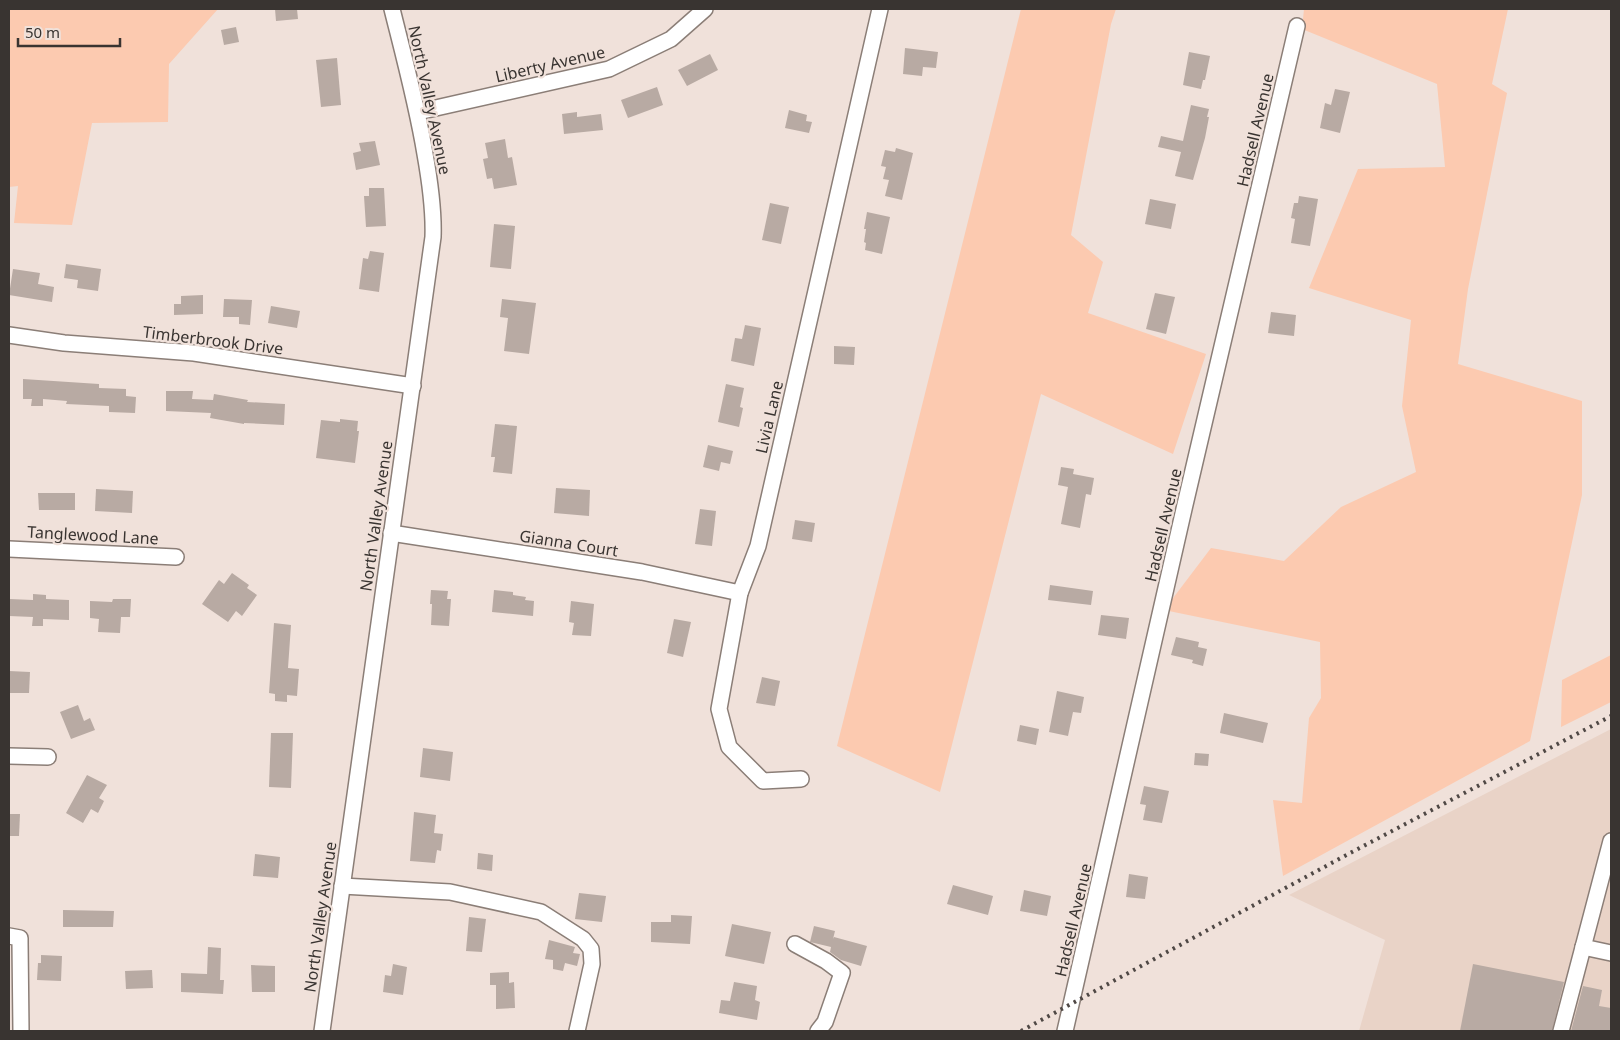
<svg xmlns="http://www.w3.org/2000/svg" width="1620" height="1040" viewBox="0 0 1620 1040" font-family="'Noto Sans',sans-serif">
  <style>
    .built { fill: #e9d3c7 }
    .green { fill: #fccab0 }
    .building { fill: #b8aaa3 }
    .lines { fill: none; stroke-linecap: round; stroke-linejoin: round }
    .minor-casing { stroke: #8b7e77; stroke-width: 18 }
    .minor { stroke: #fff; stroke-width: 15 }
    .rail { stroke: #4f4845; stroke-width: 4; stroke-dasharray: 2.5 5; stroke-linecap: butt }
    .labels { text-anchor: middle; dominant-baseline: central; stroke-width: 4.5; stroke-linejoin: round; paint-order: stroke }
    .street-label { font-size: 16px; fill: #393431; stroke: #f0e1da }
  </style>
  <rect width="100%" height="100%" fill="#f0e1da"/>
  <!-- built -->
  <path class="built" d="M1611 729V1031H1359L1385 940 1289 895Z"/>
  <!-- green -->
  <g class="green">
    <path d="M9 9H218L169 64 168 122 92 123 72 225 14 223 18 186 9 187Z"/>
    <path d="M1021 9H1116L1111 24 1071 235 1103 262 1088 313 1206 354 1173 454 1041 394 940 792 837 746Z"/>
    <path d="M1304 9H1508L1492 84 1507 93 1468 289 1458 364 1582 401V495L1530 741 1283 876 1273 800 1302 803 1309 718 1321 698 1320 642 1164 610 1211 548 1284 561 1341 507 1416 472 1402 406 1411 320 1309 288 1358 169 1445 167 1437 84 1302 29Z"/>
    <path d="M1611 655V702L1561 727 1562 680Z"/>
  </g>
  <!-- building -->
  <g class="building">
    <path d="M275 9H297L298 19 276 21Z"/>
    <path d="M236 27 239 42 224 45 221 30Z"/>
    <path d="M905 48 938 52 936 68 923 67 922 76 903 74Z"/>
    <path d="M1189 52 1210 56 1205 80H1203L1201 89 1183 85Z"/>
    <path d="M710 54 718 70 687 86 678 70Z"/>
    <path d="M337 58 341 105 321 107 316 60Z"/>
    <path d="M657 87 663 105 628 118 621 100Z"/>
    <path d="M1335 89 1350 92 1340 133 1320 128 1325 103 1331 105Z"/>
    <path d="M1191 105 1209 109 1207 117H1209L1205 138 1193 180 1175 176 1181 152 1158 147 1161 136 1183 141Z"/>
    <path d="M789 110 807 115 806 121 812 122 809 133 785 128Z"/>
    <path d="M577 112V117L601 114 603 130 564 134 562 114Z"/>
    <path d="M505 139 508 158 512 157 517 185 494 189 492 178 487 179 483 159 488 158 485 143Z"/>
    <path d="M375 141 380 165 356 170 353 153 361 151 359 143Z"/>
    <path d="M896 148 913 153 902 200 885 196 889 180 883 179 886 167 881 166 885 150 895 152Z"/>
    <path d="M369 188H384L386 226 366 227 364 196H369Z"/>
    <path d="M1299 196 1318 199 1310 246 1291 243 1295 219 1291 218 1294 203H1298Z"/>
    <path d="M1150 199 1176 204 1171 229 1145 224Z"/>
    <path d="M770 203 789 207 781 244 762 240Z"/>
    <path d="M867 212 890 217 882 254 865 250 866 243 864 242 866 229H864Z"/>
    <path d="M494 224 515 226 511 269 490 267Z"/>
    <path d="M370 251 384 253 379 292 359 289 363 258 368 259Z"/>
    <path d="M66 264 101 269 98 291 77 288 78 280 64 278Z"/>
    <path d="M13 269 40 273 38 284 54 287 52 302 9 295Z"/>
    <path d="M1155 293 1175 297 1166 334 1146 329Z"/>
    <path d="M203 295V314L174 315V304H181V296Z"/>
    <path d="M224 299 252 300 250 325 239 324V317H223Z"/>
    <path d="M502 299 536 303 529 354 504 351 508 318 500 317Z"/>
    <path d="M271 306 300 311 297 328 268 323Z"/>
    <path d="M1271 312 1296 315 1294 336 1268 333Z"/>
    <path d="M745 325 761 328 754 366 731 361 735 338 742 339Z"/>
    <path d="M834 346 855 347 854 365 834 364Z"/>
    <path d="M23 379 99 384V388L126 389V396L136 397 135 413 109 412V406L66 404 67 401 43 399V406H31L32 399H23Z"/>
    <path d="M726 384 744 388 740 407 743 408 739 427 718 422Z"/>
    <path d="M166 391H193L192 399 213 400 214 394 248 400 247 402 285 404 284 425 244 423V424L210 418 211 413 166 411Z"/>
    <path d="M340 419 358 421 357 431H359L355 463 316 458 321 420 340 422Z"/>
    <path d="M495 424 517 426 512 474 493 472 495 457H491Z"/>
    <path d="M708 445 733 451 730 464 721 462 719 471 703 467Z"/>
    <path d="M1061 467 1074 469 1073 474 1094 478 1091 495 1086 494 1080 528 1061 524 1068 487 1058 485Z"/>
    <path d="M556 488 590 490 589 516 554 513Z"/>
    <path d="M96 489 133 491 132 513 95 511Z"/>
    <path d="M38 493H75V510H39Z"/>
    <path d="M700 509 716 511 712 546 695 544Z"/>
    <path d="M795 520 815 523 812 542 792 539Z"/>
    <path d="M232 573 249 585 247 588 257 595 242 616 236 611 228 622 202 604 219 580 224 584Z"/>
    <path d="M1050 585 1093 591 1091 605 1048 600Z"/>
    <path d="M431 590 448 591 447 599H451L449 626 431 625 432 604H430Z"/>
    <path d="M494 590 513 592V595L526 597 525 600 534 601 533 616 492 612Z"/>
    <path d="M33 594 46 595V599L69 600V620L43 619V626H32L33 617 9 616V599L33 600Z"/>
    <path d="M113 599H131L130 617H121L120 633 98 632 99 619 90 618V601L112 602Z"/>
    <path d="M571 601 594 604 591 636 572 635 574 623 569 622Z"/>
    <path d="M1101 615 1129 618 1126 639 1098 635Z"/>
    <path d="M674 619 691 622 683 657 667 653Z"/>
    <path d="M274 623 291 625 288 668 299 669 297 696 287 695V702L275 701V694L269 693Z"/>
    <path d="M1176 637 1199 642 1198 647 1207 649 1203 666 1192 663 1193 660 1171 655Z"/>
    <path d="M9 671 30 672 29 693H9Z"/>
    <path d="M762 677 780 681 775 706 756 703Z"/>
    <path d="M1057 691 1084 697 1081 713 1073 712 1068 736 1049 732Z"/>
    <path d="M78 705 84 721 90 718 95 730 71 739 60 712Z"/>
    <path d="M1224 713 1268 723 1263 743 1220 733Z"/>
    <path d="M1020 725 1039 729 1036 745 1017 741Z"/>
    <path d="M271 733H293L291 788 269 787Z"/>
    <path d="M423 748 453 752 450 781 420 777Z"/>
    <path d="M1195 753 1209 754 1208 766 1194 765Z"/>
    <path d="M87 775 107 785 99 798 104 801 98 813 91 809 83 823 66 813Z"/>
    <path d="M1144 786 1169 791 1162 823 1143 820 1146 805 1140 804Z"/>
    <path d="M414 812 436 815 434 833 443 834 441 851 437 850 435 863 410 861Z"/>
    <path d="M9 814H20L19 836H9Z"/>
    <path d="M478 853 493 855 492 871 477 869Z"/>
    <path d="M255 854 280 857 278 878 253 876Z"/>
    <path d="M1129 874 1148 877 1145 899 1126 897Z"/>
    <path d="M953 885 993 896 988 915 947 904Z"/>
    <path d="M1024 890 1051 896 1047 916 1020 911Z"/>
    <path d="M579 893 606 896 602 922 575 919Z"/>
    <path d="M63 910 114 911 113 927H63Z"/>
    <path d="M671 915 692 916 690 944 651 942V922H671Z"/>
    <path d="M469 917 486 919 482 952 466 951Z"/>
    <path d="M732 924 771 932 764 964 725 956Z"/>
    <path d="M814 926 835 931 833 939 834 937 867 946 861 966 841 960 830 952 831 947 810 942Z"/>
    <path d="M549 940 575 947 573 953 580 954 577 966 565 963 563 971 553 969V960L545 959Z"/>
    <path d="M208 947 221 948 220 980H224L223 994 181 992V973L207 974Z"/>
    <path d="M41 955 62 956 61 981 37 980 38 963H41Z"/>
    <path d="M393 964 407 967 403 995 383 992 385 975 391 976Z"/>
    <path d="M1473 964 1564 982 1552 1031H1460Z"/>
    <path d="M251 965 275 966V992H252Z"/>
    <path d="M152 970 153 988 126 989 125 971Z"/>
    <path d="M509 972V983L514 982 515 1008 496 1009V985H490V973Z"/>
    <path d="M734 982 757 986 755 1000 760 1002 757 1020 719 1013 721 1000 730 1001Z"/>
    <path d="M1583 986 1602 990 1599 1006 1611 1008V1031H1571Z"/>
  </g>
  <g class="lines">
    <!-- minor casing -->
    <g class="minor-casing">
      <g id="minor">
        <path d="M418 112 609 69 671 39 705 9"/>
        <path d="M9 335 64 343 194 353 413 386"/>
        <path d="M391 533 642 572 740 593"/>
        <path d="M9 549 176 557"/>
        <path d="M9 756 48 757"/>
        <path d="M801 779 763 781 729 747 719 709 740 593 758 546 880 9"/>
        <path d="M342 886 450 892 541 912 583 939 591 949 592 964 577 1031"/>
        <path d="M9 936 20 938V942L21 1031"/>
        <path d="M795 944 826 961 842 973 825 1022 818 1031"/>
        <path d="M1583 947 1611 953"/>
        <path d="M322 1031 433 237C434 209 430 182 425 154 417 105 404 57 392 9"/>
        <path d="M1065 1031 1184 509 1297 26"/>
        <path d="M1561 1031 1611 841"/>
      </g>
    </g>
    <!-- minor -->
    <use href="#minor" class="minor"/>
    <!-- rail -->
    <path class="rail" d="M1021 1031 1352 852 1611 716"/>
  </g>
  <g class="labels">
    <!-- street labels -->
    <g class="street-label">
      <text transform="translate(550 64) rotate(-13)">Liberty Avenue</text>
      <text transform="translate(430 100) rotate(78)">North Valley Avenue</text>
      <text transform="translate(1255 130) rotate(-77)">Hadsell Avenue</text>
      <text transform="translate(213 340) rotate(7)">Timberbrook Drive</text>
      <text transform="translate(769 417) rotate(-77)">Livia Lane</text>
      <text transform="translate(376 516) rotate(-82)">North Valley Avenue</text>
      <text transform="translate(1163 525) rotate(-77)">Hadsell Avenue</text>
      <text transform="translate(93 535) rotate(3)">Tanglewood Lane</text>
      <text transform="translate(569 543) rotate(9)">Gianna Court</text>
      <text transform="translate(320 917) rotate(-82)">North Valley Avenue</text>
      <text transform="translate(1073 920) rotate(-77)">Hadsell Avenue</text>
    </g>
  </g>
  <!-- border -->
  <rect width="1620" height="1040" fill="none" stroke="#393431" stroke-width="20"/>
  <!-- scale -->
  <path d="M18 38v8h102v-8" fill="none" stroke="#393431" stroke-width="2.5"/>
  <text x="25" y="38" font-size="15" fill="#393431" stroke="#f0e1da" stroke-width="4" paint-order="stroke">50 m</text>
</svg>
